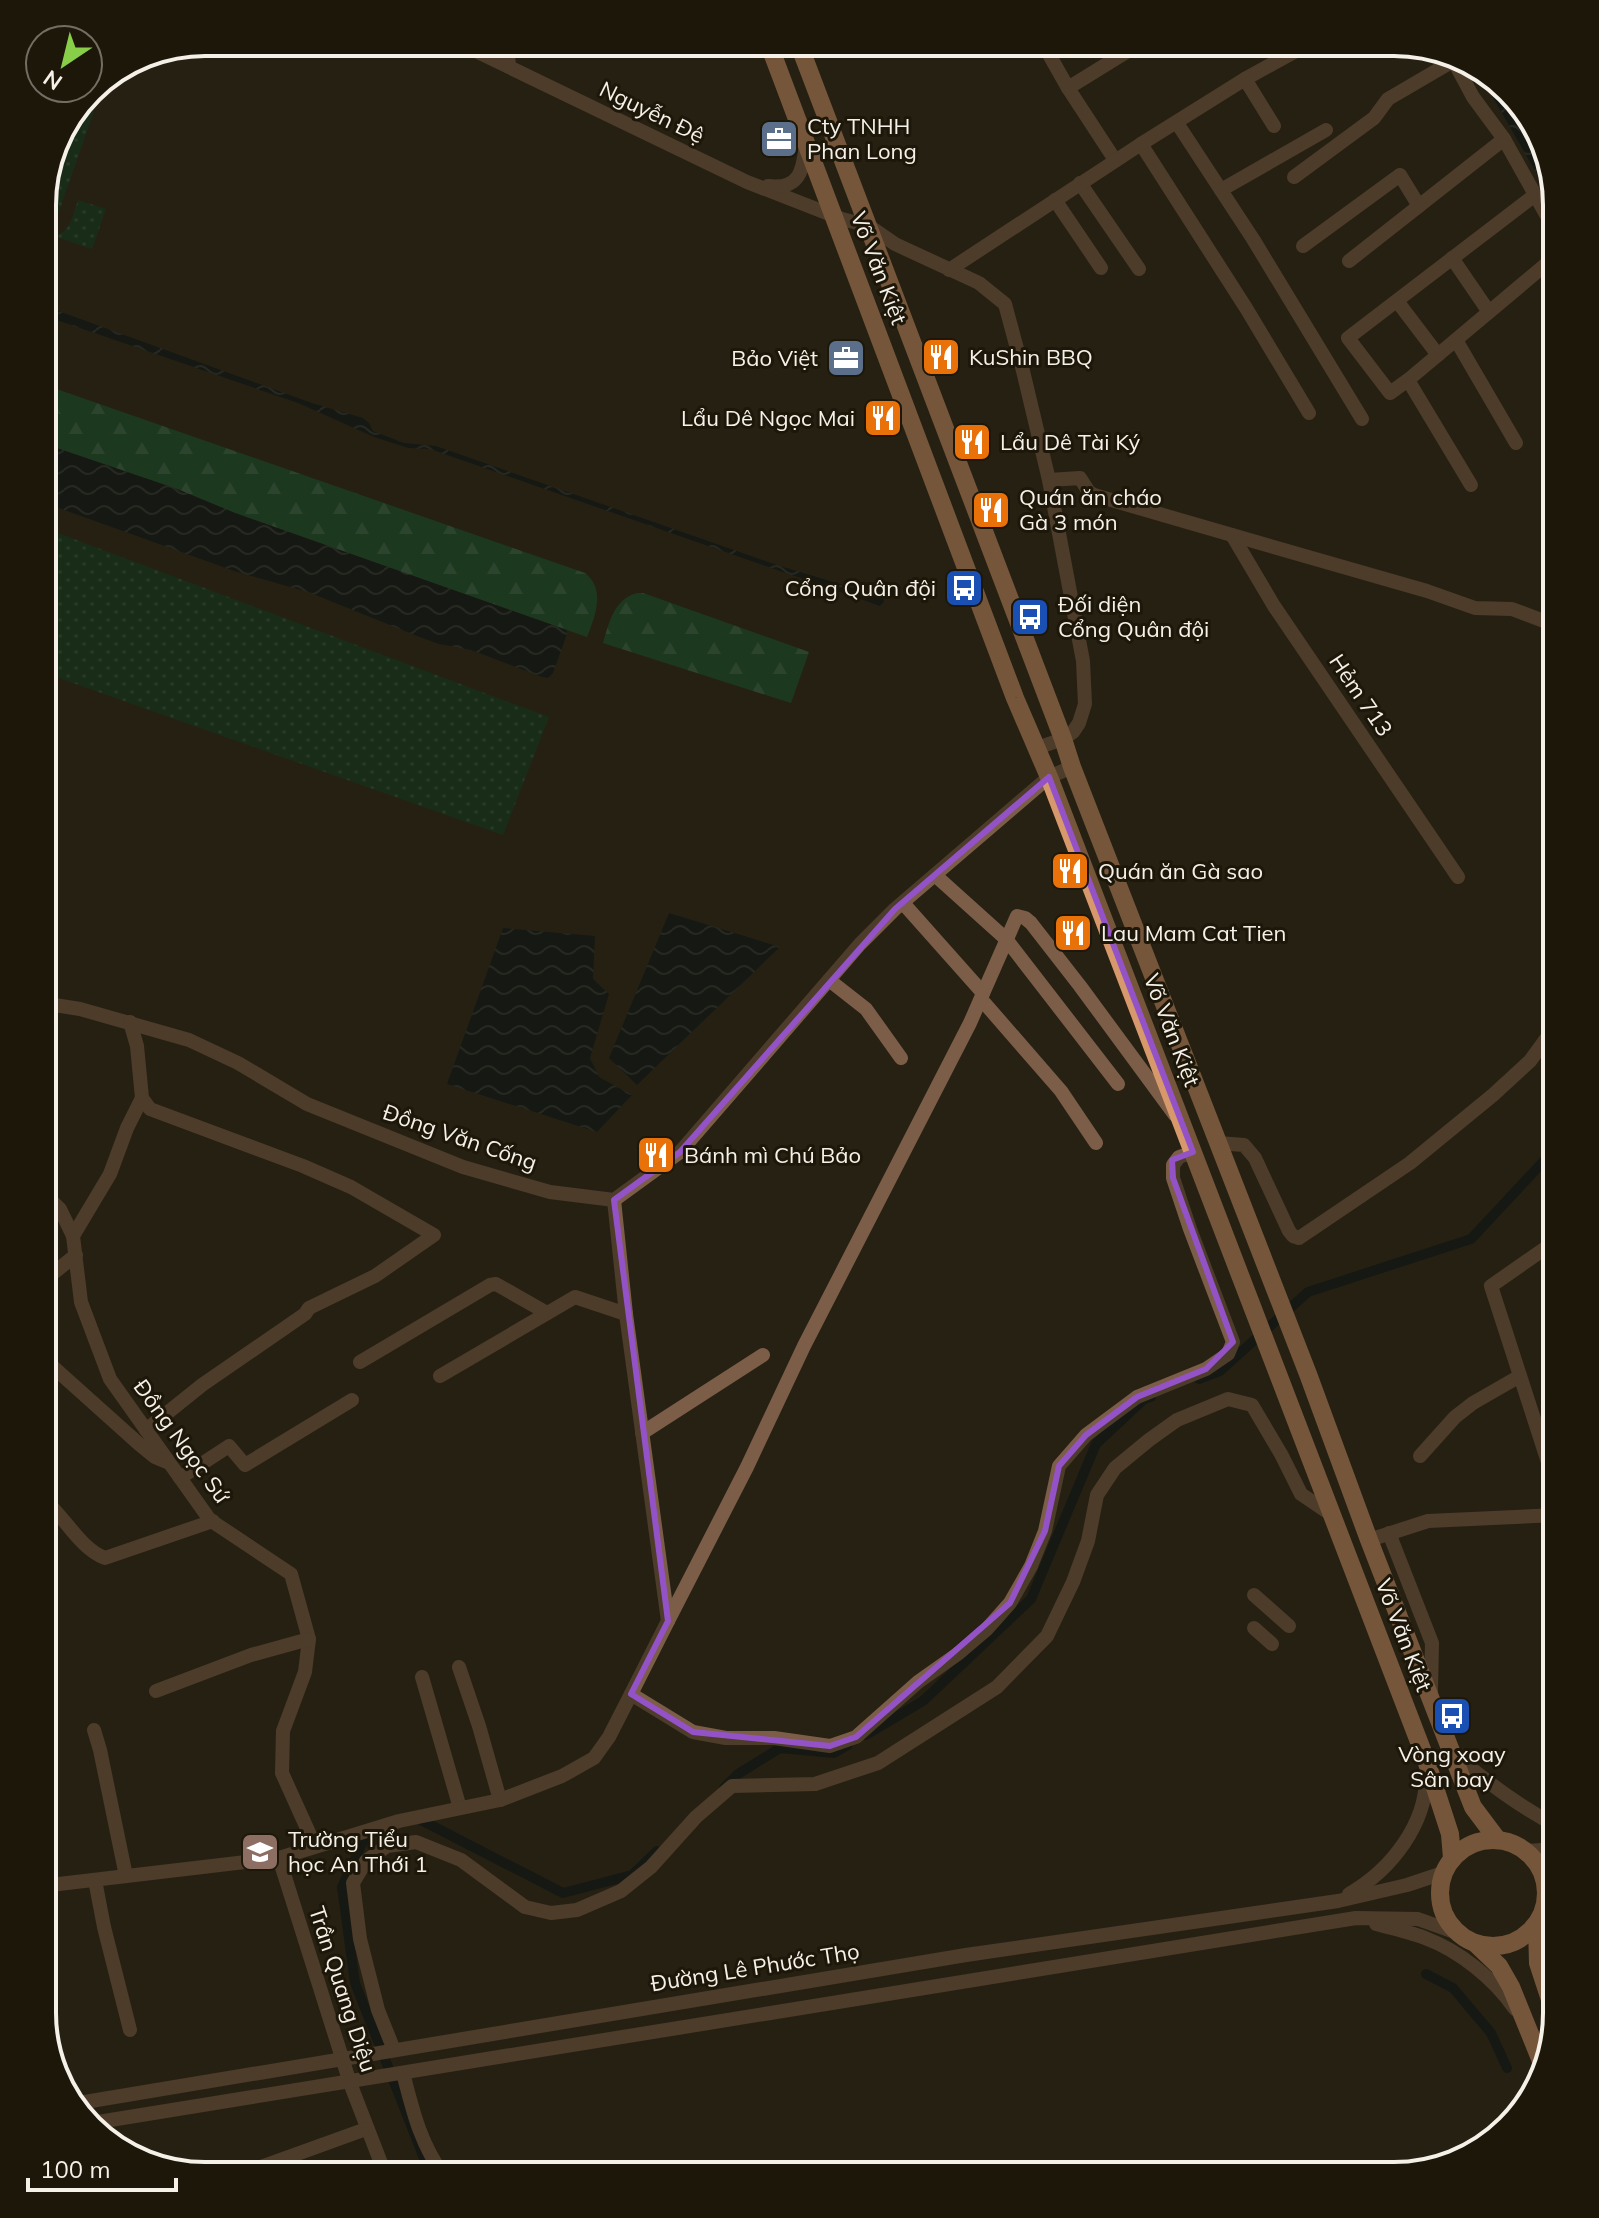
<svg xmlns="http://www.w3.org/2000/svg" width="1599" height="2218" viewBox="0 0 1599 2218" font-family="Mulish,sans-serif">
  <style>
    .grass { fill: url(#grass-dots) }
    .forest { fill: url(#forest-firs) }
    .water { fill: url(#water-waves) }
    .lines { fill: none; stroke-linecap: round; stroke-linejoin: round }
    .canal { stroke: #030f14; stroke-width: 10 }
    .minor { stroke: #7c5d48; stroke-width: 14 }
    .major { stroke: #d7986b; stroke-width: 18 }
    .marked { fill: none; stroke: #9353c7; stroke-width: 6; stroke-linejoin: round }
    .labels { text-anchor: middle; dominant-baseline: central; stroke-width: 6; stroke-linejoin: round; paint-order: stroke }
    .street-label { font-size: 22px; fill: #f5f1e8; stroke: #1d170a }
    .poi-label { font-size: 22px; fill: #f5f1e8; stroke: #1d170a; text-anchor: start }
    .rim { fill: none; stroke: #f5f1e8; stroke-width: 4 }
  </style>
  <defs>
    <pattern id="grass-dots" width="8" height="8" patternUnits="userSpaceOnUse" patternTransform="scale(2)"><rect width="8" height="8" fill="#083b20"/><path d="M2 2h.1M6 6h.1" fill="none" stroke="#2d5840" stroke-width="1.8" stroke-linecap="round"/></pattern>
    <pattern id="forest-firs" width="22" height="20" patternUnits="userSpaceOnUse" patternTransform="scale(2)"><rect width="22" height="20" fill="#115630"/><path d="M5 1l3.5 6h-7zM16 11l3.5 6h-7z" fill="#346f4e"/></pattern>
    <pattern id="water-waves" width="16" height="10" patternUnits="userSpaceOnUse" patternTransform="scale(2)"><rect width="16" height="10" fill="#030f14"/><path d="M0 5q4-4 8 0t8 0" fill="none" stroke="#283236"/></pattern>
  </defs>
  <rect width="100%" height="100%" fill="#262113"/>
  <!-- grass -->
  <g class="grass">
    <path d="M82 102 91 105 94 111 57 217 54 219 42 216V194L59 133Z"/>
    <path d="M78 200 106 209 92 249 54 236C71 233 73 214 78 200Z"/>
    <path d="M42 527 549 717 503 835 42 672Z"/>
  </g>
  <!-- forest -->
  <g class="forest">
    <path d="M42 384 585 573C606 590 595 616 587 637L235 513 177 489 42 443Z"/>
    <path d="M637 593H643L809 652 791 703 603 643C609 623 614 599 637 593Z"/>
  </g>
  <!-- water -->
  <g class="water">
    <path d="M1473 63 1476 64 1535 123 1557 209Z"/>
    <path d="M42 305 312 403 363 418 369 423 373 431 404 443 436 446 777 565 883 597 884 602 880 606 430 449 408 448 374 437 298 403 42 315Z"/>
    <path d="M42 443 177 489 235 513 564 629 567 631V634L553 673 548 678 542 677 471 650 439 644 422 638 308 592 234 571 42 502Z"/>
    <path d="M669 913 780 947 637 1085 609 1058Z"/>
    <path d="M503 928 595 936 593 979 609 994 590 1058 599 1077 632 1095 597 1132 447 1084Z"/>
  </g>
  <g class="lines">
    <!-- canal -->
    <g class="canal">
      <path d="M1199 1379 1220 1371 1308 1292 1471 1239 1557 1147"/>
      <path d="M866 1735 923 1701 1031 1599 1096 1444 1144 1399 1151 1397"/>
      <path d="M724 1788 738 1774 780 1748 834 1753 848 1745"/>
      <path d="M419 1819 563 1893 632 1875 657 1851"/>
      <path d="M373 1832 367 1833 342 1887 355 1983 431 2176"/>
      <path d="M1426 1974 1453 1988 1491 2033 1507 2068"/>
    </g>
    <!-- minor -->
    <g class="minor">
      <path d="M457 42 747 182 842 219 869 226 895 244 979 283 1005 304 1023 371 1049 480 1083 661 1085 704 1079 723 1073 732 1063 739 1037 748"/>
      <path d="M507 42 509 67"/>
      <path d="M1042 42 1068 88 1115 160"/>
      <path d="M1245 79 1274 126"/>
      <path d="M1068 88 1136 46"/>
      <path d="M1177 123 1253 239 1362 419"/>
      <path d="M1504 139 1557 234"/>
      <path d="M1141 144 1246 308 1309 413"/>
      <path d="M1294 177 1374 118 1388 99 1453 61"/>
      <path d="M1080 183 1139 269"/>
      <path d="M768 186C800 190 803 170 806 144"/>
      <path d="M1221 190 1326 130"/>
      <path d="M1535 195 1348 338 1390 393 1408 380 1557 255"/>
      <path d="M1055 200 1101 268"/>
      <path d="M1303 246 1400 175 1419 206"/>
      <path d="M1452 258 1489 312"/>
      <path d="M1349 261 1504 139 1473 97 1451 56"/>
      <path d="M949 270 1141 144 1245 79 1312 42"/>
      <path d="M1397 301 1438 355"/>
      <path d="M1456 340 1516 443"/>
      <path d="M1408 380 1471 485"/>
      <path d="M1049 480 1080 478 1089 492 1094 495 1232 535 1274 606 1458 877"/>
      <path d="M1232 535 1427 591 1475 608 1512 609 1557 626"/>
      <path d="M936 876 1006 939 1118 1084"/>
      <path d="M903 903 983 993"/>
      <path d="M829 980 866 1009 901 1058"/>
      <path d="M981 999 1061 1091 1096 1143"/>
      <path d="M42 1003 80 1009 189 1040 238 1063 307 1104 463 1167 550 1192 614 1200 680 1152 860 944 895 909 1049 777 1072 767"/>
      <path d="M130 1022 137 1046 142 1098 150 1109 303 1166 351 1187 434 1235 375 1276 309 1308 305 1314 202 1385 146 1430"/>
      <path d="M1218 1143 1244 1145 1255 1158 1289 1231 1293 1236 1299 1238 1410 1163 1493 1095 1530 1061 1557 1024"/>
      <path d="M42 1192 60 1209 73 1236 81 1302 110 1379 210 1520 291 1574 309 1639 305 1672 283 1731 282 1773 315 1846"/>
      <path d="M614 1200 626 1314 668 1621 631 1694"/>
      <path d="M73 1236 110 1174 127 1128 142 1098"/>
      <path d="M42 1282 76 1255"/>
      <path d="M42 1357 139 1444 155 1457 167 1462"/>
      <path d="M360 1362 490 1285 496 1284 547 1313"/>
      <path d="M440 1376 575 1297 626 1314"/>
      <path d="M642 1433 763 1355"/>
      <path d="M1420 1456 1455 1417 1473 1403 1520 1376"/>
      <path d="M180 1478 229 1446 245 1465 352 1400"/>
      <path d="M1557 1490 1491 1286 1557 1240"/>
      <path d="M42 1498C64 1515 79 1548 105 1558L213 1521"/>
      <path d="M1389 1533 1432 1643 1431 1691"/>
      <path d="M1369 1540 1428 1521 1557 1515"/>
      <path d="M1254 1595 1289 1626"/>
      <path d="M668 1621 747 1467 804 1346 970 1023 1017 916 1025 918 1031 923 1080 986 1175 1115"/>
      <path d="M1254 1628 1272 1644"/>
      <path d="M459 1667 479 1726 500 1800"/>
      <path d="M422 1677 460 1808"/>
      <path d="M156 1691 251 1655 309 1639"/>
      <path d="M94 1730 100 1750 126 1876"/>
      <path d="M1453 1753C1485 1781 1518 1806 1557 1826"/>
      <path d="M1527 1851 1557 1849"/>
      <path d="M279 1858 350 2083 386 2176"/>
      <path d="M95 1880 104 1927 130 2030"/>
      <path d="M42 1886 279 1858 399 1821 500 1800 562 1776 594 1758 609 1737 631 1694 693 1732 726 1738H774L830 1746 856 1737 918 1682 959 1653 986 1630 1010 1603 1031 1566 1045 1531 1059 1466 1086 1435 1137 1397 1206 1369 1228 1354 1233 1342 1190 1229 1173 1178V1165L1179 1157 1193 1152"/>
      <path d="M1349 1894C1391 1870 1428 1823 1426 1773"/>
      <path d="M1544 1910 1557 1901"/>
      <path d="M1376 1924C1392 1928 1410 1932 1425 1938 1460 1951 1494 1979 1515 2009"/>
      <path d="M394 2050 378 2010 360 1939 353 1883 366 1861 387 1846 416 1842 461 1860 525 1907 551 1913 577 1910 621 1891 651 1867 696 1817 732 1786 815 1784 878 1763 997 1687 1047 1636 1073 1582 1088 1541 1097 1495 1115 1468 1149 1440 1177 1420 1228 1399 1252 1405 1281 1454 1301 1494 1332 1515"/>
      <path d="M403 2073C413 2111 420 2143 444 2176"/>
      <path d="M73 2104 966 1955 1338 1901 1407 1885 1443 1873"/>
      <path d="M92 2123 1356 1918 1418 1919 1460 1934"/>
      <path d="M236 2176 366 2129"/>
      <path d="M362 2176 383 2168"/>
    </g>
    <!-- major -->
    <g class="major">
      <path d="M768 42 1015 698 1049 777 1426 1760 1450 1834 1452 1858"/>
      <path d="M798 42 1063 739 1072 767 1308 1374 1369 1540 1451 1751 1473 1807 1497 1839"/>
      <circle cx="1493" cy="1893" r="53"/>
      <path d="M1537 1925 1538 1963 1556 2018"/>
      <path d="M1475 1943 1499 1966 1511 1987 1543 2066"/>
    </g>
  </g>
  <!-- marked area -->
  <path d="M0 0H1599V2218H0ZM1049 777 1193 1152 1172 1160 1173 1178 1233 1342 1206 1369 1137 1397 1086 1435 1059 1466 1045 1531 1010 1603 856 1737 830 1746 693 1732 631 1694 668 1621 614 1200 680 1152 895 909Z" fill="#262113" fill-opacity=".55" fill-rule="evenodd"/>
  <path class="marked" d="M1049 777 1193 1152 1172 1160 1173 1178 1233 1342 1206 1369 1137 1397 1086 1435 1059 1466 1045 1531 1010 1603 856 1737 830 1746 693 1732 631 1694 668 1621 614 1200 680 1152 895 909Z"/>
  <!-- icons -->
  <defs>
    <g id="office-square" transform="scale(2)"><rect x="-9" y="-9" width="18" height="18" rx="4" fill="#5c6f8a" stroke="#1d170a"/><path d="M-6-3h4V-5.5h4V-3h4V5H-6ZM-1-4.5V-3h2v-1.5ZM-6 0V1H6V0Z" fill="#fff"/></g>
    <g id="restaurant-square" transform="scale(2)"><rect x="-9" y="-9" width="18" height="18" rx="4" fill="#e8710a" stroke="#1d170a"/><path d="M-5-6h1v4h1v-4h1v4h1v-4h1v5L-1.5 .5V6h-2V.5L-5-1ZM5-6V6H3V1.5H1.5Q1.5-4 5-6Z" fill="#fff"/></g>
    <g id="bus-square" transform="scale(2)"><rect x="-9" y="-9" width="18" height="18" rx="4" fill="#1a4fb4" stroke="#1d170a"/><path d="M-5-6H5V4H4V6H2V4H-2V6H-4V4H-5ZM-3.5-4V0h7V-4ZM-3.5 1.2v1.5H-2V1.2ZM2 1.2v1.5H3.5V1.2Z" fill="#fff"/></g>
    <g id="school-square" transform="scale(2)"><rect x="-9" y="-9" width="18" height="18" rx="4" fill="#8d6e63" stroke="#1d170a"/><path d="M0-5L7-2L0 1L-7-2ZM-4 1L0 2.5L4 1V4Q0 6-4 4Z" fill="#fff"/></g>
  </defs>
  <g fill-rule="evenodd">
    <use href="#office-square" x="779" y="139"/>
    <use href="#restaurant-square" x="941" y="357"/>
    <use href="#office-square" x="846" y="358"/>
    <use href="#restaurant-square" x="883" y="418"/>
    <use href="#restaurant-square" x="972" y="442"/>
    <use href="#restaurant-square" x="991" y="510"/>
    <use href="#bus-square" x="964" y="588"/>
    <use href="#bus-square" x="1030" y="617"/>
    <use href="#restaurant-square" x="1070" y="871"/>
    <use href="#restaurant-square" x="1073" y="933"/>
    <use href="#restaurant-square" x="656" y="1155"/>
    <use href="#bus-square" x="1452" y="1716"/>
    <use href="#school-square" x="260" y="1852"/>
  </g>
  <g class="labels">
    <!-- street labels -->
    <g class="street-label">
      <text transform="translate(652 112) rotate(26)">Nguyễn Đệ</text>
      <text transform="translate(879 268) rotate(69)">Võ Văn Kiệt</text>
      <text transform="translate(1361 695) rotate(56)">Hẻm 713</text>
      <text transform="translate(1172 1030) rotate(69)">Võ Văn Kiệt</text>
      <text transform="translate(460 1137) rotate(19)">Đồng Văn Cống</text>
      <text transform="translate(182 1441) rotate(54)">Đồng Ngọc Sứ</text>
      <text transform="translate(1404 1635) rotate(69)">Võ Văn Kiệt</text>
      <text transform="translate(755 1967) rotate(-9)">Đường Lê Phước Thọ</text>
      <text transform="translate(343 1989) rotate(72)">Trần Quang Diệu</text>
    </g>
    <!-- poi labels -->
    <g class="poi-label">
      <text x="807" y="126">Cty TNHH<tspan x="807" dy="25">Phan Long</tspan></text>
      <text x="969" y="357">KuShin BBQ</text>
      <text x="818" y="358" text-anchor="end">Bảo Việt</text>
      <text x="855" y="418" text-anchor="end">Lẩu Dê Ngọc Mai</text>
      <text x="1000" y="442">Lẩu Dê Tài Ký</text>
      <text x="1019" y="497">Quán ăn cháo<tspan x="1019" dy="25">Gà 3 món</tspan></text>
      <text x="936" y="588" text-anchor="end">Cổng Quân đội</text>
      <text x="1058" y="604">Đối diện<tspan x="1058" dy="25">Cổng Quân đội</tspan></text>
      <text x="1098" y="871">Quán ăn Gà sao</text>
      <text x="1101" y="933">Lau Mam Cat Tien</text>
      <text x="684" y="1155">Bánh mì Chú Bảo</text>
      <text x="1452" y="1754" text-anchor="middle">Vòng xoay<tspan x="1452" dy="25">Sân bay</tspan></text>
      <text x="288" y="1839">Trường Tiểu<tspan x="288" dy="25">học An Thới 1</tspan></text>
    </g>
  </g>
  <!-- crop -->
  <path d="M0 0H1599V2218H0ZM205 56H1394A149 149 0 0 1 1543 205V2013A149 149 0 0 1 1394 2162H205A149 149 0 0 1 56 2013V205A149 149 0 0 1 205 56Z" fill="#1d170a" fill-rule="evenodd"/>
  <path class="rim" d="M205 56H1394A149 149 0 0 1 1543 205V2013A149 149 0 0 1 1394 2162H205A149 149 0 0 1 56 2013V205A149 149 0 0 1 205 56Z"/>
  <!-- north arrow -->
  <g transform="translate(64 64) rotate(215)"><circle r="38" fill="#1d170a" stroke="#736e63" stroke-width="2"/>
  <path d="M0-6L14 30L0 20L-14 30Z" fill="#89ce48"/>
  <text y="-12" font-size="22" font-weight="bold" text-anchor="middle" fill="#f5f1e8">N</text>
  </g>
  <!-- scale -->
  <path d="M28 2178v12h148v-12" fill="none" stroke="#f5f1e8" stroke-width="4"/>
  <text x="40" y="2178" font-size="24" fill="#f5f1e8" stroke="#1d170a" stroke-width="6" paint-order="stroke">100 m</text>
</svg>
